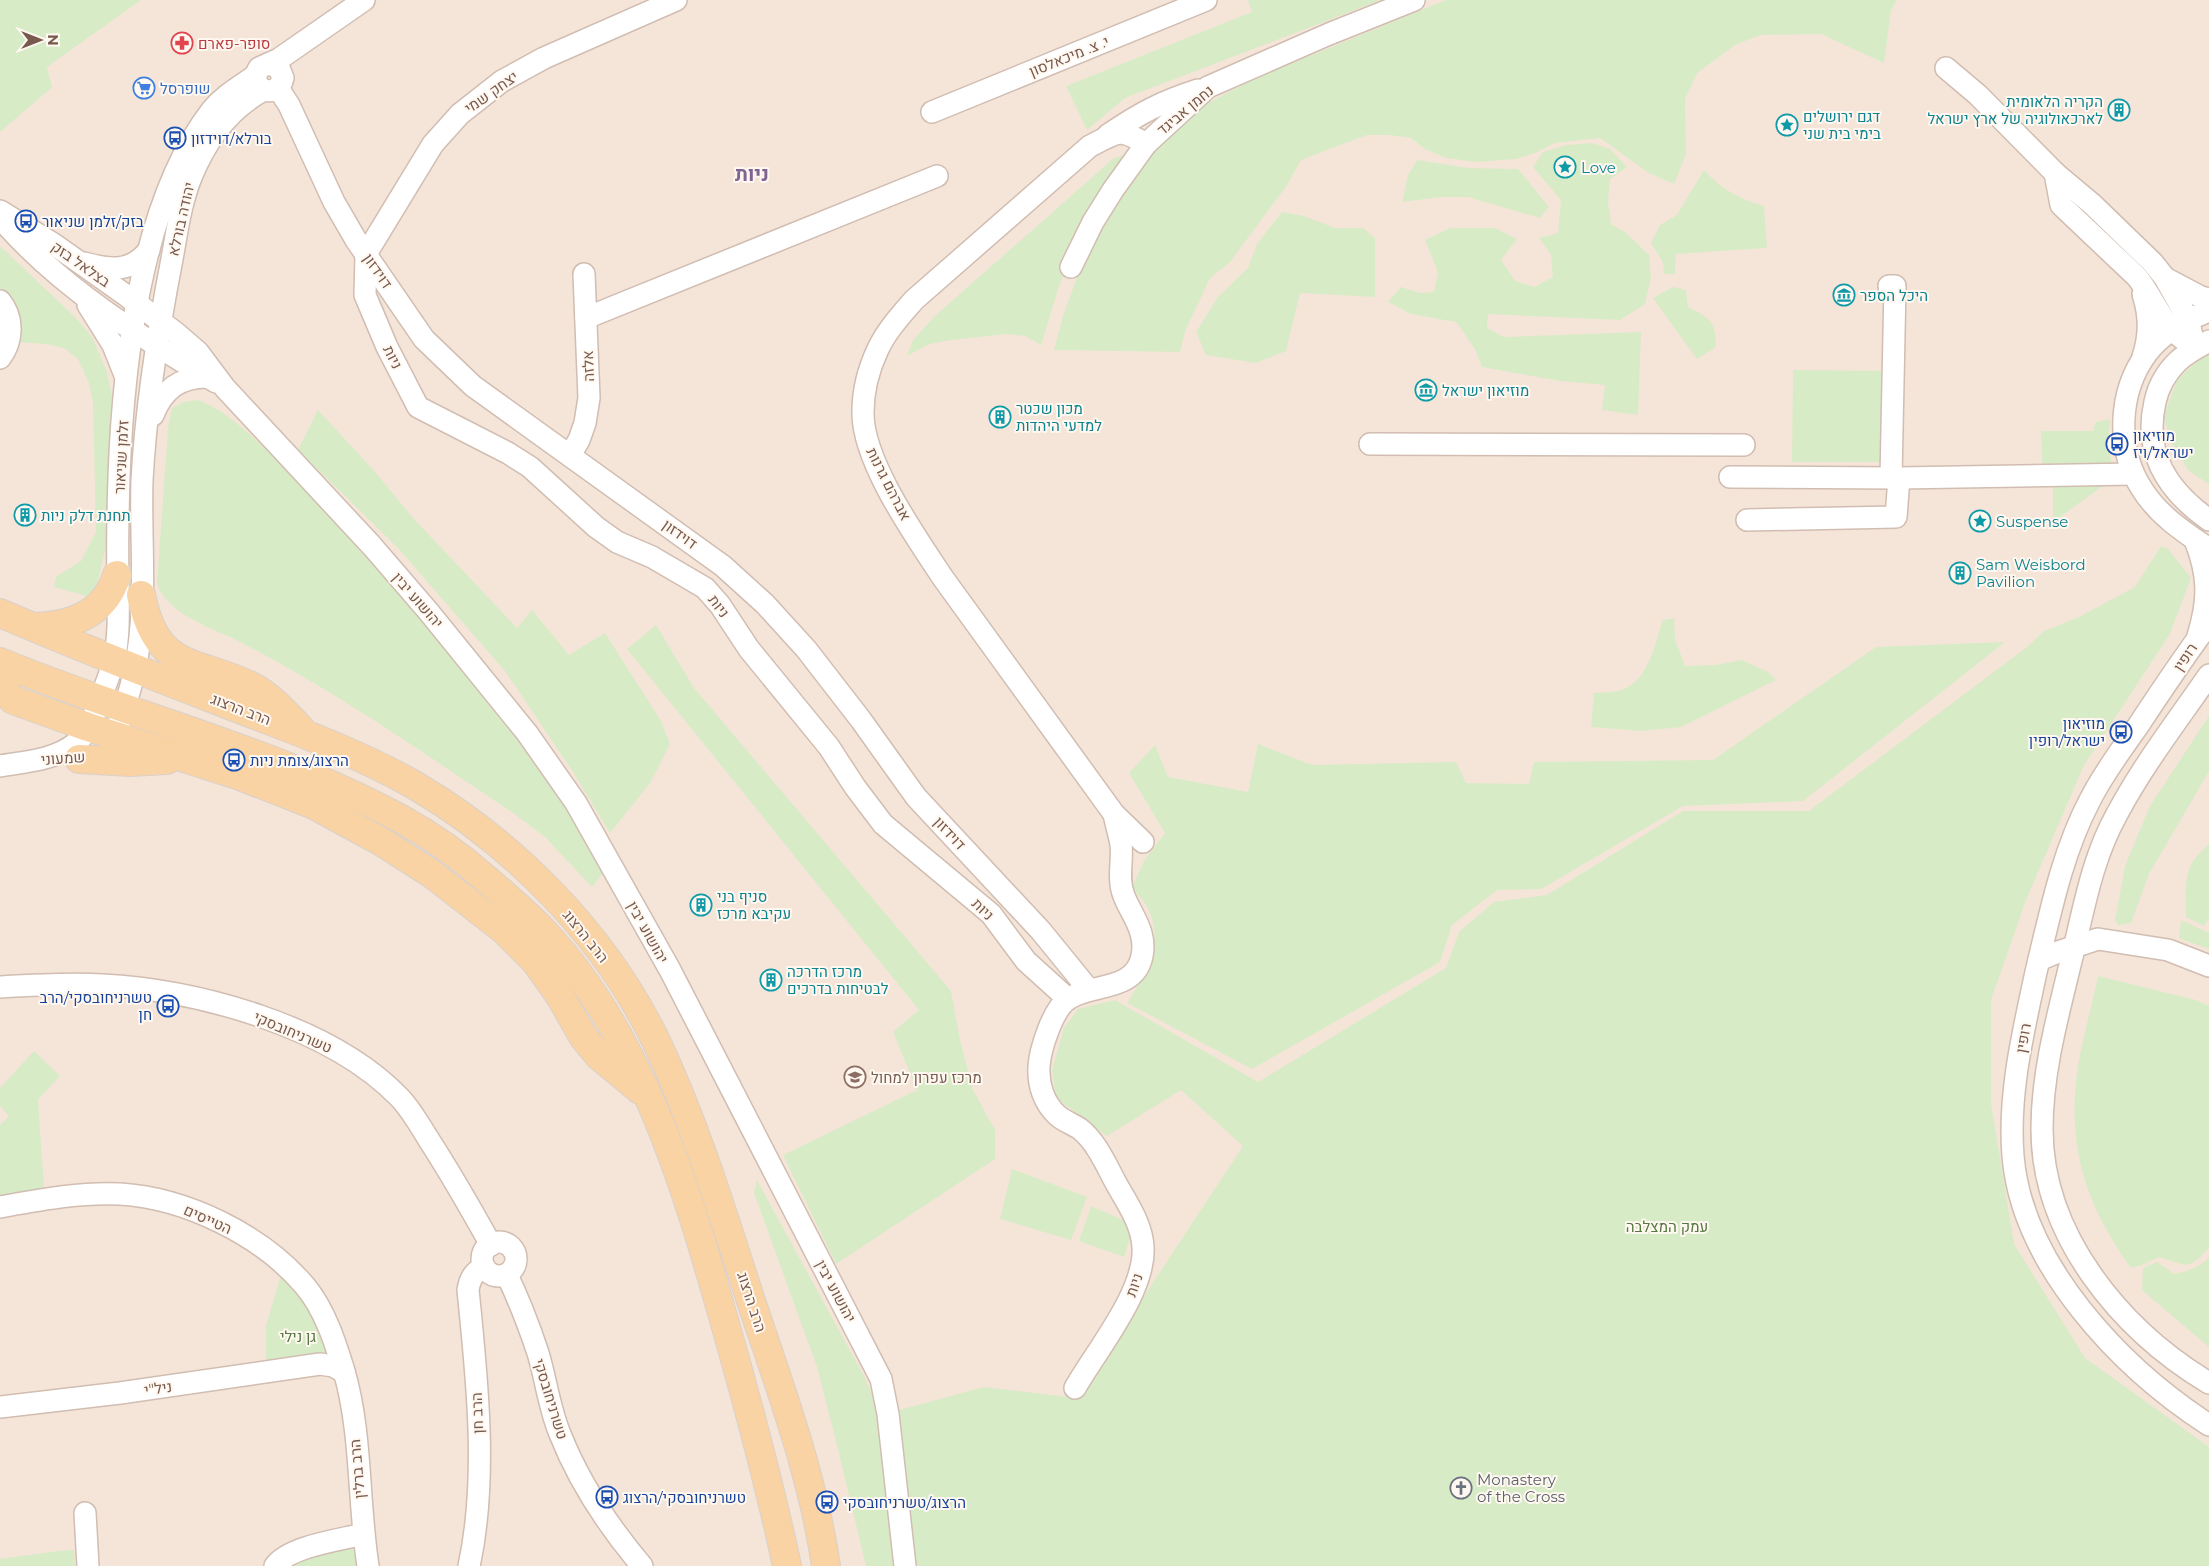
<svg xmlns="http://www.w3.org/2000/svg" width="2209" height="1566" viewBox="0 0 2209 1566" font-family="Montserrat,Heebo,sans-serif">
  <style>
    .residential { fill: #f4e5d8 }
    .green { fill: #d8ebc7 }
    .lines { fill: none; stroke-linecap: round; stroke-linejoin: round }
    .minor-casing { stroke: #d1bdb1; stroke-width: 24 }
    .major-casing { stroke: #d9d1cd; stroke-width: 30 }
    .minor { stroke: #fff; stroke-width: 21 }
    .major { stroke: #f9d3a3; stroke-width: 28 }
    .labels { text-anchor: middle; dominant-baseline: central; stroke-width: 4; stroke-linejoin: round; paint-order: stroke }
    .health-label { font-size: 15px; fill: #be3a42; stroke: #fff8f0; text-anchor: start }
    .street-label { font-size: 15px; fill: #77594d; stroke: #fff8f0 }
    .shop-label { font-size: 15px; fill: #366cbe; stroke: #fff8f0; text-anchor: start }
    .culture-label { font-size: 15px; fill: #0d838f; stroke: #fff8f0; text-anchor: start }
    .transit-label { font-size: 15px; fill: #164399; stroke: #fff8f0; text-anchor: start }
    .education-label { font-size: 15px; fill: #785e54; stroke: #fff8f0; text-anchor: start }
    .park-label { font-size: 15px; fill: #557741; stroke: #fff8f0 }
    .worship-label { font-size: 15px; fill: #5b616d; stroke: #fff8f0; text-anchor: start }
    .district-label { font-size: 20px; font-weight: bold; fill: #806593; stroke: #fff8f0 }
  </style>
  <rect width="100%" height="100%" fill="#fcf4ea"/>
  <!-- residential -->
  <rect class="residential" x="0" y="0" width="2209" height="1566"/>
  <!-- green -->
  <g class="green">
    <path d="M0 0H141L47 67 52 87 0 132Z"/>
    <path d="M1248 0H1381L1125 98 1087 130 1066 86 1252 12Z"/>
    <path d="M1446 0H1897L1891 10 1884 63 1821 34 1760 35 1735 45 1697 73 1685 99 1686 154 1674 184 1649 173 1600 138 1555 143 1535 153 1516 159 1476 162 1447 158 1425 149 1411 138 1390 135H1367L1301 160 1287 185 1230 262 1210 278 1185 331 1180 352 1054 350 1063 316 1088 247 1115 200 1153 149 1187 114 1256 78Z"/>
    <path d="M1592 143 1610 149 1627 167 1610 179 1608 202 1611 224 1625 232 1649 255 1651 277 1645 304 1620 320 1488 314 1487 328 1504 337 1641 332 1638 415 1602 410 1605 385 1560 381 1482 367 1475 349 1456 322 1411 314 1388 302 1401 287 1420 293 1434 292 1438 272 1425 240 1450 228H1495L1517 239 1501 260 1515 281 1534 287 1553 277 1551 255 1539 238 1558 233 1561 200 1533 167 1543 152 1566 145Z"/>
    <path d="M1132 153 1102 195 1059 286 1041 345 1025 336 1006 334 952 340 929 344 907 356 913 340 936 315 1114 158Z"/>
    <path d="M1417 160 1468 168 1518 169 1549 207 1540 218 1468 197H1441L1402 202 1408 175Z"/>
    <path d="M1704 170C1723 190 1737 198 1764 206L1767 248 1676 254 1675 274H1664L1663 262 1651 243 1660 225 1677 215Z"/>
    <path d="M1282 212 1304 216 1335 228H1363L1375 238V297L1300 293 1286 351 1256 363 1206 355 1196 332 1218 297 1248 268 1257 244Z"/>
    <path d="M0 246 76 318 92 337 107 372 116 416 110 529 96 589 90 597 54 587 56 577 81 561 96 532 93 404 89 383 78 359 64 348 46 344 17 342 10 307 0 289Z"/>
    <path d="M1673 287 1686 290 1688 307C1710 318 1716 321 1716 347L1697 359 1653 298Z"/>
    <path d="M2209 350V484L2189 471 2170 440 2164 416 2177 380Z"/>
    <path d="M1793 370 1889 371V462H1792Z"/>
    <path d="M199 400C241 418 273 458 305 490 418 605 523 730 606 869L592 887 545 837 512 812C423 753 334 690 238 641 212 628 167 614 157 584L168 428 172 408 183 402Z"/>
    <path d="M318 410 376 473 413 518 517 628 532 610 569 655 605 633 661 721 670 744 650 783 610 833 573 772 505 671 397 547 298 450Z"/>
    <path d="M2110 419 2108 446 2115 477 2053 522V483L2042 461 2041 431H2093L2096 422Z"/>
    <path d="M2161 546 2168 549 2191 578 2170 634 2084 765 2026 900 1991 1000V1103L2014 1244 2085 1358 2209 1447V1566H866L837 1445 817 1367 754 1193 757 1180 865 1378 881 1415 984 1387 1077 1398 1243 1146 1181 1090 1107 1136 1056 1098 1052 1070 1064 1028 1078 1009 1115 1000 1258 1082 1446 968 1459 932 1494 902 1547 895 1683 811H1809L2027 647 2044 631 2077 618 2135 587Z"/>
    <path d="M1674 618 1675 640 1685 666 1716 665 1742 660 1768 672 1776 680 1681 727 1641 731 1591 727 1594 693C1603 692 1616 693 1624 689 1649 679 1655 643 1663 620Z"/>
    <path d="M656 625 694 688 951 991 960 1040 973 1090 995 1130V1159L836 1264 783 1155 917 1090 893 1032 919 1010 627 649Z"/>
    <path d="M2005 642 1803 801 1683 806 1541 889 1497 890 1452 925 1440 962 1252 1069 1127 1003C1145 977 1163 944 1150 913 1147 904 1138 895 1132 888L1144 861 1165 833 1129 773 1155 745 1168 777 1248 792 1258 744 1312 765 1456 762 1466 783 1529 784 1534 762 1713 760 1876 647Z"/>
    <path d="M2209 716V771L2149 874 2131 923 2118 925 2115 920 2125 866 2150 806Z"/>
    <path d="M2209 844V918L2204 926 2186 917C2186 883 2181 868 2209 844Z"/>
    <path d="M2181 920 2209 933V949L2179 938Z"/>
    <path d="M2098 976 2196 1000 2209 1006V1247C2189 1272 2186 1265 2159 1257L2142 1265 2131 1268C2085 1204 2066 1145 2078 1066 2083 1036 2092 1006 2098 976Z"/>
    <path d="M34 1051 60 1076 38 1099 44 1189 0 1197V1125L9 1116 0 1106V1088Z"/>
    <path d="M1012 1169 1087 1197 1071 1240 1000 1219Z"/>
    <path d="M1091 1206 1134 1225 1124 1257 1079 1241Z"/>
    <path d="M2209 1257V1347L2142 1290 2143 1268 2157 1262 2174 1274C2188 1271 2200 1268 2209 1257Z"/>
    <path d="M284 1264 305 1286 328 1354 323 1359 266 1372V1326Z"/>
    <path d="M361 1537 366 1566H281Z"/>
    <path d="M74 1550 75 1566H0V1559L58 1551Z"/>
  </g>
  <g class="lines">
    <!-- minor casing -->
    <g class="minor-casing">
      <g id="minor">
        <path d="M676 0 544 58 502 81 460 114 433 144 366 254 365 295 387 347 418 407 508 453 530 467 596 527 617 542 652 557 705 588 720 605 749 649 829 747 855 787 883 824 991 914 1026 961 1068 999"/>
        <path d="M269 64 279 68 283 78C278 101 246 90 259 68L279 59 364 0"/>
        <path d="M1946 68 1978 95 2055 173 2092 204 2153 263 2165 278 2188 319 2195 348"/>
        <path d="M278 88 289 105 334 202 356 240 424 339 473 386 723 566 765 604 806 649 861 720 916 797 1041 931 1089 990"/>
        <path d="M932 112 1206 0"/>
        <path d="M1108 135C1140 113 1161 102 1198 90"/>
        <path d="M2055 173 2061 205 2137 277C2153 297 2162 324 2183 339"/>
        <path d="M0 211 55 245 127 296 176 333 198 352 225 388 372 546 428 611 527 733 576 803 670 970 881 1379 888 1414 905 1566"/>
        <path d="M2 220C61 288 139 336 216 382"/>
        <path d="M84 263C111 270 131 273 149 250"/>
        <path d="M1071 267 1093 222 1113 190 1146 144 1208 87 1329 34 1414 0"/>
        <path d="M2167 279 2201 297 2209 299"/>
        <path d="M1889 286H1895L1891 478"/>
        <path d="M0 301C14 318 13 341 0 358"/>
        <path d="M88 305 113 345 125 375"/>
        <path d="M2209 311C2186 320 2162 333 2147 353 2118 392 2116 449 2142 489 2158 515 2184 532 2209 549"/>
        <path d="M586 318 937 176"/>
        <path d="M2209 341C2198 347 2186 353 2177 362 2166 373 2158 388 2155 402 2143 454 2168 491 2209 520"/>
        <path d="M2143 357C2150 335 2150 316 2143 294"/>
        <path d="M153 415C163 390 179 377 207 377"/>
        <path d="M1370 444 1744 445"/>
        <path d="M570 455 579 440 585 423 589 398 584 274"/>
        <path d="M1730 477 1899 478 2133 474"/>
        <path d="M1747 520 1896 517 1899 478"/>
        <path d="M2195 540C2209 575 2209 600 2198 636"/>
        <path d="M2209 623C2184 657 2161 691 2138 726 2121 750 2103 774 2090 800 2062 853 2050 914 2036 972 2023 1033 2008 1094 2013 1156 2022 1265 2121 1368 2209 1425"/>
        <path d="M2209 675C2178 720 2143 765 2117 814 2091 860 2083 914 2070 965 2057 1019 2042 1073 2042 1129 2042 1236 2121 1330 2209 1383"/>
        <path d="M119 723C126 705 131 687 135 669 148 609 140 541 142 480 146 406 158 331 172 259 177 231 181 201 192 175 207 139 230 108 264 90"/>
        <path d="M0 766C24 762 56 760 76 743 87 734 93 718 98 705 103 691 110 675 114 660 120 634 118 604 118 576 117 543 118 510 119 477 123 364 141 201 212 110 224 95 241 86 256 75"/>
        <path d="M1143 842 1114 814 943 578C916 537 862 461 863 412 863 390 869 368 878 349 887 330 901 315 914 300L1090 146C1117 133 1118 126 1146 144"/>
        <path d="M2039 960 2058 952 2098 939 2168 950 2209 966"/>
        <path d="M0 987C34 985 68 983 102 985 198 990 330 1026 399 1097 411 1109 420 1126 429 1140 451 1174 471 1209 491 1245"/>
        <path d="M0 1207C39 1200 80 1192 120 1194 186 1198 262 1235 305 1286 325 1310 335 1342 344 1371 362 1433 358 1502 368 1566"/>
        <circle cx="499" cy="1259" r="17"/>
        <path d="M507 1275C519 1300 529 1326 538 1353 546 1379 549 1408 560 1434 579 1482 609 1527 642 1566"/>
        <path d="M1075 1388C1096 1351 1146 1291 1143 1247 1142 1225 1128 1204 1117 1185 1107 1167 1097 1142 1080 1129 1073 1124 1063 1121 1057 1115 1044 1103 1038 1085 1039 1067 1040 1049 1053 1009 1068 999 1091 983 1135 992 1142 956 1147 932 1132 916 1124 896 1117 879 1123 861 1121 844 1119 834 1116 824 1114 814"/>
        <path d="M0 1407 120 1393 320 1364 333 1366 344 1372"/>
        <path d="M85 1513 88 1566"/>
        <path d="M275 1566C290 1546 340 1540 363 1534"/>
        <path d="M469 1566C488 1480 477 1377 468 1290 470 1278 474 1272 484 1267"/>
      </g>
    </g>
    <!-- major casing -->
    <g class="major-casing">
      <g id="major">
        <path d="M141 595C157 672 193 658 251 686 271 696 285 713 300 728"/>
        <path d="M0 613C77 646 156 677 234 707 296 731 359 753 416 786 516 845 605 936 656 1041 696 1125 723 1215 752 1304 781 1390 813 1476 826 1566"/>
        <path d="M35 627C73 626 105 613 117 575"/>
        <path d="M0 662C133 717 274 750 401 819 432 836 460 856 486 879 506 896 526 913 544 932 639 1033 685 1182 722 1313 746 1397 769 1481 787 1566"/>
        <path d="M0 685 13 700 88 727 240 776 314 805 382 842 432 874 504 930 536 962 560 996 584 1038 599 1056 640 1090"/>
        <path d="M79 759 130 762 167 760"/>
      </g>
    </g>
    <!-- minor -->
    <use href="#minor" class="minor"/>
    <!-- major -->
    <use href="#major" class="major"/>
  </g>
  <!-- icons -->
  <defs>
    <g id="pharmacy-ring" transform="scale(1.125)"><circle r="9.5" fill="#fff8f0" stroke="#e0444e" stroke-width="1.5"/><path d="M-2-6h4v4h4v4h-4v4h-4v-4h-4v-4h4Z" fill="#e0444e"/></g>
    <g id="supermarket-ring" transform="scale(1.125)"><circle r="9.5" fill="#fff8f0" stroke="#3f7fe0" stroke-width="1.5"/><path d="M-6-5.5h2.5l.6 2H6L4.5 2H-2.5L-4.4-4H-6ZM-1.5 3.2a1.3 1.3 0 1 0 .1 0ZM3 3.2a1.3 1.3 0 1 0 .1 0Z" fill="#3f7fe0"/></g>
    <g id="building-ring" transform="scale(1.125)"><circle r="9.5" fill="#fff8f0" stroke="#0f9aa8" stroke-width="1.5"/><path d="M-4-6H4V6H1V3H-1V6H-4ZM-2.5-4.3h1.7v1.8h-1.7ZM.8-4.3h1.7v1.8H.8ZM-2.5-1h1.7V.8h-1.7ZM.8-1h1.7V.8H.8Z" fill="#0f9aa8"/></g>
    <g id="sight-ring" transform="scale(1.125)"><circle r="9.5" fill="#fff8f0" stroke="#0f9aa8" stroke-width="1.5"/><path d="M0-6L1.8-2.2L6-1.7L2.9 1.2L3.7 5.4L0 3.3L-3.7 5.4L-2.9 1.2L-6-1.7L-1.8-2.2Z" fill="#0f9aa8"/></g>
    <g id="bus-ring" transform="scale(1.125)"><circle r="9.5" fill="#fff8f0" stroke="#1a4fb4" stroke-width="1.5"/><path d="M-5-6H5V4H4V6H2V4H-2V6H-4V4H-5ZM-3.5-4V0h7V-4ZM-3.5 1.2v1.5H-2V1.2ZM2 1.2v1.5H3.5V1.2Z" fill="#1a4fb4"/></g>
    <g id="museum-ring" transform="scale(1.125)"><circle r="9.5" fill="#fff8f0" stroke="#0f9aa8" stroke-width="1.5"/><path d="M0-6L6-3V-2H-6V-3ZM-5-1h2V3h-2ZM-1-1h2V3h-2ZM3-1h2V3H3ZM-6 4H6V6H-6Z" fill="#0f9aa8"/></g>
    <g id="school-ring" transform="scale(1.125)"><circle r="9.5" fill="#fff8f0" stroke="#8d6e63" stroke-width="1.5"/><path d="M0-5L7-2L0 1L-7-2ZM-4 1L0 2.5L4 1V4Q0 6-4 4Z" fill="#8d6e63"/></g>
    <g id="church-ring" transform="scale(1.125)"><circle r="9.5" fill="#fff8f0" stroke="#6b7280" stroke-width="1.5"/><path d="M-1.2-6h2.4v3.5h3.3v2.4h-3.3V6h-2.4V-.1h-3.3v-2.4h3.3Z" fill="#6b7280"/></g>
  </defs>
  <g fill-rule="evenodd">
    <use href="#pharmacy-ring" x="182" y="43"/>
    <use href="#supermarket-ring" x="144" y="88"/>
    <use href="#building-ring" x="2119" y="110"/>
    <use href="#sight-ring" x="1787" y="125"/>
    <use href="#bus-ring" x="175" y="138"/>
    <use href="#sight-ring" x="1565" y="167"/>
    <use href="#bus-ring" x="26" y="221"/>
    <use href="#museum-ring" x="1844" y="295"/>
    <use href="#museum-ring" x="1426" y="390"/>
    <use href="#building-ring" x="1000" y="417"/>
    <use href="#bus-ring" x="2117" y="444"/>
    <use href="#building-ring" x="25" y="515"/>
    <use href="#sight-ring" x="1980" y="521"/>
    <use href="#building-ring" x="1960" y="573"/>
    <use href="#bus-ring" x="2121" y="732"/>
    <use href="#bus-ring" x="234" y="760"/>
    <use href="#building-ring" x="701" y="905"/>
    <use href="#building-ring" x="771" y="980"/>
    <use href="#bus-ring" x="168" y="1006"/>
    <use href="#school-ring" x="855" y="1077"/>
    <use href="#church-ring" x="1461" y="1488"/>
    <use href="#bus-ring" x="607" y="1497"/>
    <use href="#bus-ring" x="827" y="1502"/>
  </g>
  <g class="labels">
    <!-- health labels -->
    <g class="health-label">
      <text x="198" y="43">סופר-פארם</text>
    </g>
    <!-- street labels -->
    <g class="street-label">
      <text transform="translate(1069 56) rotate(-22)">י. צ. מיכאלסון</text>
      <text transform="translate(491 92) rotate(-35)">יצחק שמי</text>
      <text transform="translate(1185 110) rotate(-40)">נחמן אביגד</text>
      <text transform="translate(181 219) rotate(-77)">יהודה בורלא</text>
      <text transform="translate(81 264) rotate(35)">בצלאל בזק</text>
      <text transform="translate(378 271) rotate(55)">דוידזון</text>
      <text transform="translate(393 357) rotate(64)">ניות</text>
      <text transform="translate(588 366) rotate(-92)">אלזה</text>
      <text transform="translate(121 457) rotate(-87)">זלמן שניאור</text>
      <text transform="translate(889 484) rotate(63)">אברהם גרנות</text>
      <text transform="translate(680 534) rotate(36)">דוידזון</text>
      <text transform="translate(418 600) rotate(49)">יהושוע יבין</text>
      <text transform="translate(719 606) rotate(53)">ניות</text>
      <text transform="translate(2185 657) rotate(-56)">רופין</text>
      <text transform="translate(241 709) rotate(21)">הרב הרצוג</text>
      <text transform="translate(63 758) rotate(-4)">שמעוני</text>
      <text transform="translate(950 833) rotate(47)">דוידזון</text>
      <text transform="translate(983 909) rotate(44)">ניות</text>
      <text transform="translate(648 932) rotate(61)">יהושוע יבין</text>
      <text transform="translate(586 936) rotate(51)">הרב הרצוג</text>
      <text transform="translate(293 1032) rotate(23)">טשרניחובסקי</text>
      <text transform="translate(2023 1038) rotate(-80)">רופין</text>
      <text transform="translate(208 1219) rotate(24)">הטייסים</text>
      <text transform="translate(1134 1285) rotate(-70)">ניות</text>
      <text transform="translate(836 1291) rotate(62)">יהושוע יבין</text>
      <text transform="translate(752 1302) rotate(72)">הרב הרצוג</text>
      <text transform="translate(158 1388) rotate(-8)">ניל"י</text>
      <text transform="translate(551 1399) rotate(73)">טשרניחובסקי</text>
      <text transform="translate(477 1413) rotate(-92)">הרב חן</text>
      <text transform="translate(357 1469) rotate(-95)">הרב ברלין</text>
    </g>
    <!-- shop labels -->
    <g class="shop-label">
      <text x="160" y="88">שופרסל</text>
    </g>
    <!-- culture labels -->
    <g class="culture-label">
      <text x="2103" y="101" text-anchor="end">הקריה הלאומית<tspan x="2103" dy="17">לארכאולוגיה של ארץ ישראל</tspan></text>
      <text x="1803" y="116">דגם ירושלים<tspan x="1803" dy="17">בימי בית שני</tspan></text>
      <text x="1581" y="167">Love</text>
      <text x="1860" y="295">היכל הספר</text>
      <text x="1442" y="390">מוזיאון ישראל</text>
      <text x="1016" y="408">מכון שכטר<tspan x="1016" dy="17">למדעי היהדות</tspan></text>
      <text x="41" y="515">תחנת דלק ניות</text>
      <text x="1996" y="521">Suspense</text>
      <text x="1976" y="564">Sam Weisbord<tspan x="1976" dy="17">Pavilion</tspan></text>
      <text x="717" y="896">סניף בני<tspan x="717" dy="17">עקיבא מרכז</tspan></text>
      <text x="787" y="971">מרכז הדרכה<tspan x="787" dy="17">לבטיחות בדרכים</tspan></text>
    </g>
    <!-- transit labels -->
    <g class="transit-label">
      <text x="191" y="138">בורלא/דוידזון</text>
      <text x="42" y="221">בזק/זלמן שניאור</text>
      <text x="2133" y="435">מוזיאון<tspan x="2133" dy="17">ישראל/ויז</tspan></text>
      <text x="2105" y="723" text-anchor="end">מוזיאון<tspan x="2105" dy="17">ישראל/רופין</tspan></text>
      <text x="250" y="760">הרצוג/צומת ניות</text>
      <text x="152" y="997" text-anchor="end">טשרניחובסקי/הרב<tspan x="152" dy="17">חן</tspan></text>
      <text x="623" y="1497">טשרניחובסקי/הרצוג</text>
      <text x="843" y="1502">הרצוג/טשרניחובסקי</text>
    </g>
    <!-- education labels -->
    <g class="education-label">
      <text x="871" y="1077">מרכז עפרון למחול</text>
    </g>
    <!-- park labels -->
    <g class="park-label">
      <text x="1667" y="1226">עמק המצלבה</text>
      <text x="298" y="1336">גן נילי</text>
    </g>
    <!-- worship labels -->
    <g class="worship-label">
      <text x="1477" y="1479">Monastery<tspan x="1477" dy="17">of the Cross</tspan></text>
    </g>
    <!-- district labels -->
    <g class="district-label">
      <text x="752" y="174">ניות</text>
    </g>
  </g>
  <!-- north arrow -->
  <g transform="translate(40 40) rotate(90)" stroke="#fff8f0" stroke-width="4" paint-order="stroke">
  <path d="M0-4L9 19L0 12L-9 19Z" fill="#77594d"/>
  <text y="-8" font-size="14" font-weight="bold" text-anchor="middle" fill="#77594d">N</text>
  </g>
</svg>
